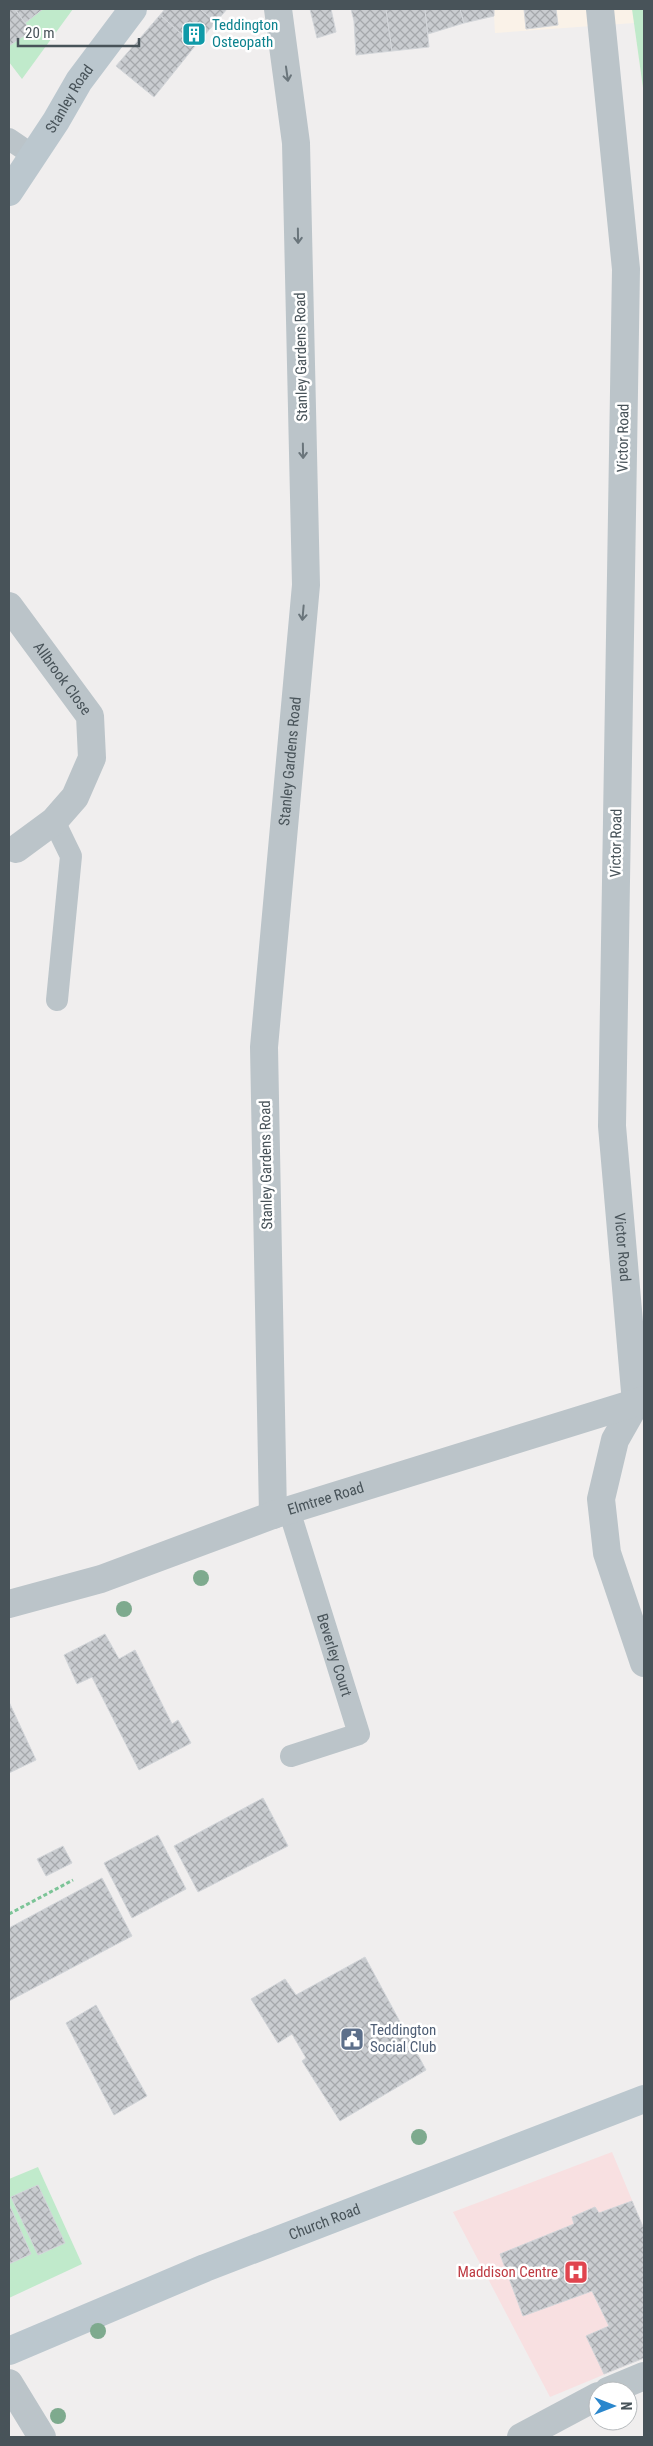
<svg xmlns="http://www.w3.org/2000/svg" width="653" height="2446" viewBox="0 0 653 2446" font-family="'Roboto Condensed',sans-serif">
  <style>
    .commercial { fill: #faf2e8 }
    .medical { fill: #f8e0e1 }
    .green { fill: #c0eacb; fill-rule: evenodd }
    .building { fill: url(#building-cross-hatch); stroke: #d2d5d9 }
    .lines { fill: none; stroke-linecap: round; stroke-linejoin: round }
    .path { stroke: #7cc497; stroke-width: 3; stroke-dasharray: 4 2.5; stroke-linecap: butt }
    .service { stroke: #bbc4c9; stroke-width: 22 }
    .minor { stroke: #bbc4c9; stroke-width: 28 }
    .secondary { stroke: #bbc7ce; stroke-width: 28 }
    .tree { fill: #7eaa8e }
    .oneway { stroke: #6a757b }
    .labels { text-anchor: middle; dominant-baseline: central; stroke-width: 5; stroke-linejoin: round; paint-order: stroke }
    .culture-label { font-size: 15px; fill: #0d838f; stroke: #fff; text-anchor: start }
    .street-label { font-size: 15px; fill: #485359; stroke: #fff }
    .service-label { font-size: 15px; fill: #4e5e75; stroke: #fff; text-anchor: start }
    .health-label { font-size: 15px; fill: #be3a42; stroke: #fff; text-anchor: end }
  </style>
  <defs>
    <pattern id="building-cross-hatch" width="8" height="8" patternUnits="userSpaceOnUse" patternTransform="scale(1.25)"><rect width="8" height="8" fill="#c9ccd0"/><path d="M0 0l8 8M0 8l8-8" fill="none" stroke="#a5a8ac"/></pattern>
  </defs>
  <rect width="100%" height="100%" fill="#f0eeee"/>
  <!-- commercial -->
  <path class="commercial" d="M460 9H644V95L634 23 495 33 494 16 464 23Z"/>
  <!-- medical -->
  <path class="medical" d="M612 2152 644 2229V2358L550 2397 453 2212Z"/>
  <!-- green -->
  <g class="green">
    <path d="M43 9H73L22 79 9 62V46L31 31 25 23Z"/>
    <path d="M632 9H644V95Z"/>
    <path d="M38 2167 82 2264 9 2298V2264L31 2254 9 2204V2179ZM38 2185 64 2243 39 2255 11 2197Z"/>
  </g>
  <!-- building -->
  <g class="building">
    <path d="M9 9H15L31 31 9 46Z"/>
    <path d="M15 9H43L25 23Z"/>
    <path d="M165 9H200L216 22 195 46 160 15Z"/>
    <path d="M200 9H227L216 22Z"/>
    <path d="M310 9H331L336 32 317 38Z"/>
    <path d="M351 9H386L392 51 356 55 354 21Z"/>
    <path d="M386 9H425L429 47 392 51Z"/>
    <path d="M425 9H460L464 23 428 34Z"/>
    <path d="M460 9H494V16L464 23Z"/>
    <path d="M524 9H556L558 25 526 29Z"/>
    <path d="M160 15 195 46 154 97 116 66Z"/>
    <path d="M105 1634 119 1659 135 1650 172 1724 178 1720 191 1743 139 1770 92 1677 77 1684 64 1655Z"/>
    <path d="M9 1702 36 1760 9 1773Z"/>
    <path d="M263 1798 288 1846 198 1892 174 1846Z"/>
    <path d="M158 1835 186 1889 132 1918 104 1863Z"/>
    <path d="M63 1846 72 1863 46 1876 37 1859Z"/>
    <path d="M102 1878 132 1936 9 2001V1928Z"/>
    <path d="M365 1957 426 2070 340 2121 302 2061 306 2058 292 2034 278 2043 251 1999 285 1979 296 1995Z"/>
    <path d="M96 2005 147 2096 114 2115 66 2023Z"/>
    <path d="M38 2185 65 2243 38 2255 11 2197Z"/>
    <path d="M632 2201 644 2229V2358L604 2374 586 2336 609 2326 592 2291 523 2316 500 2254 574 2224 572 2217 595 2207 599 2213Z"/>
    <path d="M9 2204 31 2254 9 2264Z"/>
  </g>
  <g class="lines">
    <!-- path -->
    <path class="path" d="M9 1914 73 1880"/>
    <!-- service -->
    <g class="service">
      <path d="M9 139 34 156"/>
      <path d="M54 821 71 856 57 1000"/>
      <path id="s1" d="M289 1510 359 1734 291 1756"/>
    </g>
    <!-- minor -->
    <g class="minor">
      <path id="s2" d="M600 9 626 269 612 1126 636 1403 615 1440 601 1499 607 1553 644 1663"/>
      <path id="s3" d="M9 606 90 716 92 758 75 797 54 821 16 849"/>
      <path id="s4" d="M273 1515 264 1047 306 585 296 143 278 9"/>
      <path id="s5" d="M9 1604 101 1579 273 1515 644 1400"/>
      <path d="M9 2383 42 2437"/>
      <path d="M608 2391 644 2376"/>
      <path d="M521 2437 598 2396"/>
    </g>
    <!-- secondary -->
    <g class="secondary">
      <path id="s6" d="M9 192 56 121 79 81 133 9"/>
      <path id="s7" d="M9 2351 205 2268 644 2099"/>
    </g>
  </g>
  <!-- trees -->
  <g class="tree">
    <circle cx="201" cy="1578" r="8"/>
    <circle cx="124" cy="1609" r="8"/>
    <circle cx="419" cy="2137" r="8"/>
    <circle cx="98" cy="2331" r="8"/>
    <circle cx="58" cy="2416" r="8"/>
  </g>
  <!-- one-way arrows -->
  <defs><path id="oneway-shaft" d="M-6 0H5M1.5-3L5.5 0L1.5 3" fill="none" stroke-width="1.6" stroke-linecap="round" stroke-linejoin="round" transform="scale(1.25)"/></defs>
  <g class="oneway">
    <use href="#oneway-shaft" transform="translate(287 74) rotate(82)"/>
    <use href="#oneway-shaft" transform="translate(298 236) rotate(89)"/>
    <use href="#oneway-shaft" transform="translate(303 451) rotate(89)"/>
    <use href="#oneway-shaft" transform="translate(303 613) rotate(95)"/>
  </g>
  <!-- icons -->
  <defs>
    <g id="building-square" transform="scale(1.25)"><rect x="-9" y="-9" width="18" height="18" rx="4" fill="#0f9aa8" stroke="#fff"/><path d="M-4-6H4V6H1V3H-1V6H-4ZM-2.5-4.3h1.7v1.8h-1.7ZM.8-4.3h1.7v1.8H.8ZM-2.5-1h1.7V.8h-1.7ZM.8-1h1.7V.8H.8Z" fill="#fff"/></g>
    <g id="civic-square" transform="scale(1.25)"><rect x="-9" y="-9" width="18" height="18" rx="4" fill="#5c6f8a" stroke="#fff"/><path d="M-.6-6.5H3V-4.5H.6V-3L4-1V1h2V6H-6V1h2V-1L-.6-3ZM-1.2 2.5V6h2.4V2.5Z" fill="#fff"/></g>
    <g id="hospital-square" transform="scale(1.25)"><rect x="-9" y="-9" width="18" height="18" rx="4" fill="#e0444e" stroke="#fff"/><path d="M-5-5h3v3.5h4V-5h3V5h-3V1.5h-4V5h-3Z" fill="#fff"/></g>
  </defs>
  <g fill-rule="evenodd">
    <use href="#building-square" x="194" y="34"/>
    <use href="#civic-square" x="352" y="2039"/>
    <use href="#hospital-square" x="576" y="2272"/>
  </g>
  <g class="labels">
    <!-- culture labels -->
    <g class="culture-label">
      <text x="212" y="25">Teddington<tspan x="212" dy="17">Osteopath</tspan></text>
    </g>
    <!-- street labels -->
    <g class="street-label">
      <text stroke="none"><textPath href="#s6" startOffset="111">Stanley Road</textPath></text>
      <text transform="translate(301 357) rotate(-91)">Stanley Gardens Road</text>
      <text transform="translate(623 438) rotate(-89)">Victor Road</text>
      <text stroke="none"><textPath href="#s3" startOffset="90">Allbrook Close</textPath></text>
      <text stroke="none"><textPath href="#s4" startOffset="755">Stanley Gardens Road</textPath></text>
      <text transform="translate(616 843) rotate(-89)">Victor Road</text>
      <text transform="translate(266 1165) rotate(-91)">Stanley Gardens Road</text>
      <text stroke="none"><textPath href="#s2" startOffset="1240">Victor Road</textPath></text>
      <text stroke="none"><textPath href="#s5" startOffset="334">Elmtree Road</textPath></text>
      <text stroke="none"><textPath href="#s1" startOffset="152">Beverley Court</textPath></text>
      <text stroke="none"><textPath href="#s7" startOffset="341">Church Road</textPath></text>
    </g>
    <!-- service labels -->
    <g class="service-label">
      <text x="370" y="2030">Teddington<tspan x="370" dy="17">Social Club</tspan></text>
    </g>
    <!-- health labels -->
    <g class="health-label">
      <text x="558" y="2272">Maddison Centre</text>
    </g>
  </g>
  <!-- border -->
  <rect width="653" height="2446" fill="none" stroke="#485359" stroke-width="20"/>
  <!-- north arrow -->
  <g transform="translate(613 2406) rotate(90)"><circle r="24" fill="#ffffff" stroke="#b6babd"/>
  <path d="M0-4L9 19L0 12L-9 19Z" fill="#2b87cd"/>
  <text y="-8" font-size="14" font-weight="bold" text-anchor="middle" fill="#485359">N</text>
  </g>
  <!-- scale -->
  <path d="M18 38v8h121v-8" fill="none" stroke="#485359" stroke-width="2.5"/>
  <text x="25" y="38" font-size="15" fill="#485359" stroke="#ffffff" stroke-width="4" paint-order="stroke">20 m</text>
</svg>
